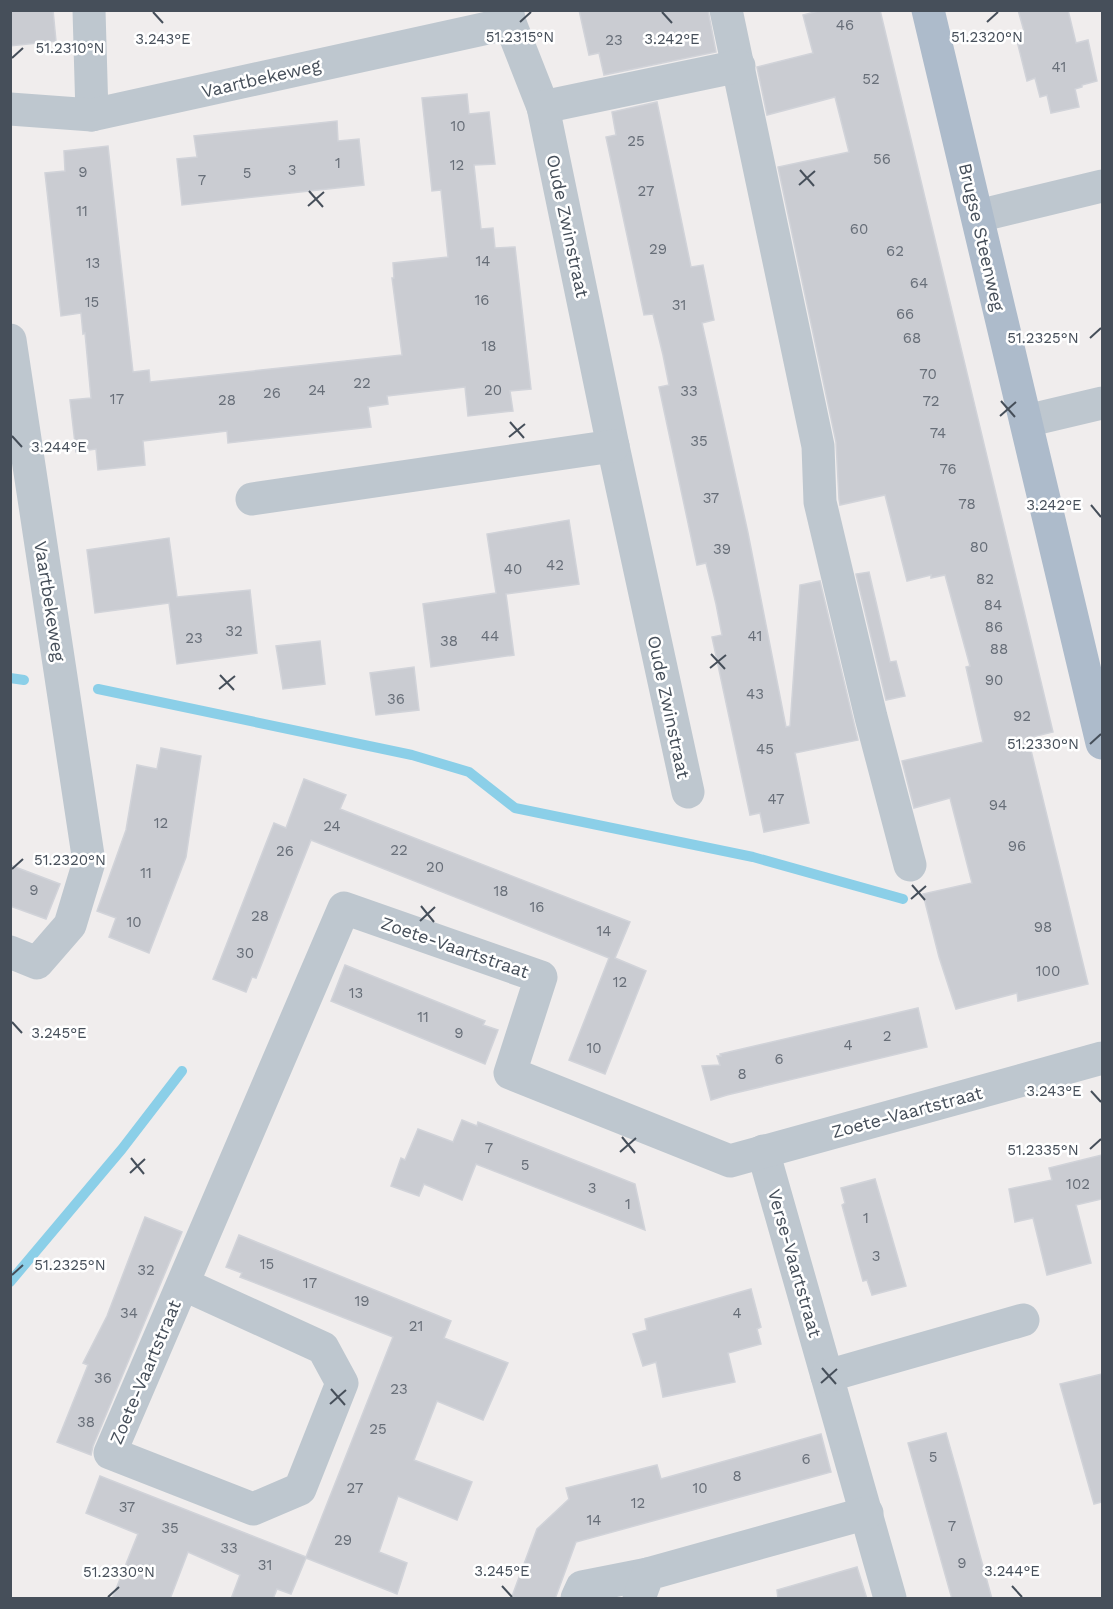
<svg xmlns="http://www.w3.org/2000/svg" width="1113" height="1609" viewBox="0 0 1113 1609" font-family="'Work Sans',sans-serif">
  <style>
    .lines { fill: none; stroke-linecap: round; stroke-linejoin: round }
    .stream { stroke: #8bcfe8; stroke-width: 10 }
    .building { fill: #caccd2; stroke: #d1d3d9; stroke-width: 1.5 }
    .minor { stroke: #bec7cf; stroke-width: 33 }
    .major { stroke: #adbbcb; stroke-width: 33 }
    .ticks { fill: none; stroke: #464f5a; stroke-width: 2 }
    .labels { text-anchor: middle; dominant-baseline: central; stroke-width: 5; stroke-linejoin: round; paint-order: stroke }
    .number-label { font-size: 15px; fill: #676e78 }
    .street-label { font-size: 18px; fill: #464f5a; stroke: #fff }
    .ticks-label { font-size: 15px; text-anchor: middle; fill: #464f5a; stroke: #fff; stroke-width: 5; stroke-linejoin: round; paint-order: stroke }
  </style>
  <rect width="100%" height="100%" fill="#f0eded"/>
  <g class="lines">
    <!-- stream -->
    <g class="stream">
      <path d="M10 678 24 680"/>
      <path d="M98 689 412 755 469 772 515 808 753 857 903 899"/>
      <path d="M10 1282 122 1149 182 1071"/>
    </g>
  </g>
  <!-- building -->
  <g class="building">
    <path d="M10 10H53L56 41 10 46Z"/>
    <path d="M579 10H708L716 52 604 75 599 53 589 55Z"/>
    <path d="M822 10H880L1053 732 1028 738 1088 984 1018 1001 1017 993 956 1009 939 957 923 894 972 883 950 798 914 808 902 761 983 742 966 667 970 666 945 575 931 578V575L907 581 885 495 840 505 839 499 836 442 778 167 849 152 835 97 767 115 757 67 813 53 803 15Z"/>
    <path d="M1018 10H1068L1076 43 1088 40 1097 81 1082 85V87L1075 89 1079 107 1051 113 1047 95 1040 97 1035 78 1027 81 1015 33 1024 31Z"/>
    <path d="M467 94 469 114 489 112 495 164 474 165 481 229 493 228 495 248 515 247 531 389 510 391 513 411 468 416 465 387 387 396 388 404 368 407 371 427 228 443 227 431 143 441 145 465 98 470 96 449 76 452 70 400 91 398 85 333 83 334 81 313 61 316 45 173 65 171 64 151 108 146 133 372 149 370 150 382 402 355 392 278H394L393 263 448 257 441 190 432 191 422 98Z"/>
    <path d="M657 102 691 267 703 265 714 320 702 323 748 533 786 727 790 726 800 585 820 581 858 740 795 753 809 823 764 832 760 813 750 815 712 637 722 635 716 604 706 563 697 565 659 387 669 385 663 355 653 314 644 315 606 137 616 135 612 112Z"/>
    <path d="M337 121 338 141 359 139 364 185 182 205 177 159 197 157 194 136Z"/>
    <path d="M569 520 579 584 506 594 514 655 431 667 423 604 496 593 487 534Z"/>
    <path d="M169 538 177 597 250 590 257 653 177 664 169 603 95 613 87 550Z"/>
    <path d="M869 572 890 662 896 661 905 696 886 700 856 574Z"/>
    <path d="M320 641 325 684 283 689 276 646Z"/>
    <path d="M414 667 419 710 376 715 370 673Z"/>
    <path d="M161 748 201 756 186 857 149 953 109 937 116 918 97 911 126 830 137 765 157 769Z"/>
    <path d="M304 779 346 795 340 809 630 922 615 958 646 971 605 1074 569 1060 609 958 311 840 256 978 252 977 246 992 213 979 274 823 286 828Z"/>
    <path d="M10 865 60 884 46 919 10 906Z"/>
    <path d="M345 965 485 1021 483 1025 498 1030 485 1064 331 1001Z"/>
    <path d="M918 1008 927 1047 727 1095 711 1100 702 1066 720 1065 717 1056H721L720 1054Z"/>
    <path d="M462 1120 477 1126 478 1122 635 1184 645 1230 476 1164 462 1200 424 1184 419 1196 391 1186 401 1158 405 1160 418 1129 453 1142Z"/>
    <path d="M1102 1155V1199L1076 1205 1091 1263 1047 1275 1033 1218 1015 1222 1009 1189 1052 1180 1049 1168Z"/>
    <path d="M875 1179 906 1286 872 1295 867 1280 863 1281 852 1242 842 1205 845 1203 841 1188Z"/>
    <path d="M145 1217 182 1232 93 1446 91 1455 57 1442 88 1365 83 1363 107 1316Z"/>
    <path d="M239 1235 451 1321 444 1338 508 1363 483 1420 437 1401 414 1460 472 1482 457 1520 398 1496 379 1552 407 1563 397 1594 306 1558 291 1594 277 1589 273 1599H231L240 1575 188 1552 170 1599H112L138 1534 86 1513 100 1476 306 1557 393 1337 240 1277 242 1273 226 1267Z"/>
    <path d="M751 1289 761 1327 757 1329 761 1344 728 1353 735 1382 663 1397 656 1362 643 1366 633 1334 647 1330 645 1319Z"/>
    <path d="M1102 1374V1502L1094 1504 1060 1384Z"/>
    <path d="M946 1433 961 1486 992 1599H952L908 1443Z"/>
    <path d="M821 1434 831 1472 576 1542 555 1599H511L537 1529 569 1499 566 1488 657 1465 661 1479Z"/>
    <path d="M857 1567 867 1599H778L777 1590Z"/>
  </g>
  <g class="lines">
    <!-- minor -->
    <g class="minor">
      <path d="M89 10 92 115"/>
      <path d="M507 10 510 23 543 107 613 446 688 792"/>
      <path d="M726 10 818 446 820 502 871 717 910 865"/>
      <path d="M543 107 739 66"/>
      <path d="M10 109 92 115 510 23"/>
      <path d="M978 216 1102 186"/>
      <path d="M10 340 89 862 70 925 37 963 10 952"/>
      <path d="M1026 421 1102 403"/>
      <path d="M252 499 613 446"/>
      <path d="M763 1151 890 1598"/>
      <path d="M183 1284 323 1348 342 1383 300 1489 253 1509 110 1453 344 908 541 977 510 1073 730 1161 1102 1058"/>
      <path d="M827 1376 1023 1320"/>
      <path d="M577 1598 582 1587 648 1574"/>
      <path d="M639 1598 648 1574 867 1513"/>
    </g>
    <!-- major -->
    <path class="major" d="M928 10 1102 743"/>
  </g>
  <!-- ticks -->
  <path class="ticks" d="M153 12 163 23M662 12 672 23M520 22 531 12M987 22 998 12M12 58 23 48M800 170 814 186M799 185 815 171M309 191 323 207M308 206 324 192M1090 338 1101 328M1001 401 1015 417M1000 416 1016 402M510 422 524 438M12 436 22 447M509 437 525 424M1091 505 1101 517M711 654 725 669M710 668 726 655M220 675 234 690M219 689 235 676M1090 744 1101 734M12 869 23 859M912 885 925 900M911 899 926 886M421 906 434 922M420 921 435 907M12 1022 22 1033M1091 1091 1101 1102M622 1137 635 1153M1090 1149 1101 1139M620 1152 636 1138M131 1158 144 1174M130 1173 145 1159M12 1275 23 1265M822 1368 836 1384M821 1383 837 1369M331 1389 345 1405M330 1404 346 1390M502 1586 512 1597M1012 1586 1022 1597M108 1597 119 1587"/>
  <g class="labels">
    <!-- number labels -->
    <g class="number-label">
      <text x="845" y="25">46</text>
      <text x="614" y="40">23</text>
      <text x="1059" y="67">41</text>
      <text x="871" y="79">52</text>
      <text x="458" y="126">10</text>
      <text x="636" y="141">25</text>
      <text x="882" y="159">56</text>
      <text x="338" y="163">1</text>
      <text x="457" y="165">12</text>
      <text x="292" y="170">3</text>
      <text x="83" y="172">9</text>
      <text x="247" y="173">5</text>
      <text x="202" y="180">7</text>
      <text x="646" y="191">27</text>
      <text x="82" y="211">11</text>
      <text x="859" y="229">60</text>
      <text x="658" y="249">29</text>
      <text x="895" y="251">62</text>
      <text x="483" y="261">14</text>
      <text x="93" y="263">13</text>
      <text x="919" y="283">64</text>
      <text x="482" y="300">16</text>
      <text x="92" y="302">15</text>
      <text x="679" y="305">31</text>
      <text x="905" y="314">66</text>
      <text x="912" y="338">68</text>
      <text x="489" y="346">18</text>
      <text x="928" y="374">70</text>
      <text x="362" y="383">22</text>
      <text x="317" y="390">24</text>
      <text x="493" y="390">20</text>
      <text x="689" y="391">33</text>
      <text x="272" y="393">26</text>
      <text x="117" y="399">17</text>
      <text x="227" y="400">28</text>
      <text x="931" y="401">72</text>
      <text x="938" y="433">74</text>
      <text x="699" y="441">35</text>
      <text x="948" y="469">76</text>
      <text x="711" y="498">37</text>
      <text x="967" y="504">78</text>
      <text x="979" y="547">80</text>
      <text x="722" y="549">39</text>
      <text x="555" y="565">42</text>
      <text x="513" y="569">40</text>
      <text x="985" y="579">82</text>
      <text x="993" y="605">84</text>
      <text x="994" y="627">86</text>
      <text x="234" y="631">32</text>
      <text x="490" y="636">44</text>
      <text x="755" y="636">41</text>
      <text x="194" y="638">23</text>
      <text x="449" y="641">38</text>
      <text x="999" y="649">88</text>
      <text x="994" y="680">90</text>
      <text x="755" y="694">43</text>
      <text x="396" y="699">36</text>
      <text x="1022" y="716">92</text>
      <text x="765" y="749">45</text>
      <text x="776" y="799">47</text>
      <text x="998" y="805">94</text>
      <text x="161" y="823">12</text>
      <text x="332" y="826">24</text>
      <text x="1017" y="846">96</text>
      <text x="399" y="850">22</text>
      <text x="285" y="851">26</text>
      <text x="435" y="867">20</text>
      <text x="146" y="873">11</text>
      <text x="34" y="890">9</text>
      <text x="501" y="891">18</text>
      <text x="537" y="907">16</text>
      <text x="260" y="916">28</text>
      <text x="134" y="922">10</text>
      <text x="1043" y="927">98</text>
      <text x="604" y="931">14</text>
      <text x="245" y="953">30</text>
      <text x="1048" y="971">100</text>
      <text x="620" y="982">12</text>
      <text x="356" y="993">13</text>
      <text x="423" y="1017">11</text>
      <text x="459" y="1033">9</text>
      <text x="887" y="1036">2</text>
      <text x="848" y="1045">4</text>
      <text x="594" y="1048">10</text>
      <text x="779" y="1059">6</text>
      <text x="742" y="1074">8</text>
      <text x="489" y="1148">7</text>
      <text x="525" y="1165">5</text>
      <text x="1078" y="1184">102</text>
      <text x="592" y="1188">3</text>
      <text x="628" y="1204">1</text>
      <text x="866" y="1218">1</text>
      <text x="876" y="1256">3</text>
      <text x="267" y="1264">15</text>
      <text x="146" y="1270">32</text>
      <text x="310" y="1283">17</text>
      <text x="362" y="1301">19</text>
      <text x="129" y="1313">34</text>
      <text x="737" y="1313">4</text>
      <text x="416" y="1326">21</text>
      <text x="103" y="1378">36</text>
      <text x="399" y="1389">23</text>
      <text x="86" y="1422">38</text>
      <text x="378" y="1429">25</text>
      <text x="933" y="1457">5</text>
      <text x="806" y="1459">6</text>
      <text x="737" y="1476">8</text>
      <text x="355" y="1488">27</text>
      <text x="700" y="1488">10</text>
      <text x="638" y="1503">12</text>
      <text x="127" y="1507">37</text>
      <text x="594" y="1520">14</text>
      <text x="952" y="1526">7</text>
      <text x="170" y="1528">35</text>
      <text x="343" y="1540">29</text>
      <text x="229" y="1548">33</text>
      <text x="962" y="1563">9</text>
      <text x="265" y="1565">31</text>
    </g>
    <!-- street labels -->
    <g class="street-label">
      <text transform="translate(261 78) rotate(-13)">Vaartbekeweg</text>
      <text transform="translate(568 226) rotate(78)">Oude Zwinstraat</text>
      <text transform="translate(982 237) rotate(77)">Brugse Steenweg</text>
      <text transform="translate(50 601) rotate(81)">Vaartbekeweg</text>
      <text transform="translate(669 707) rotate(78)">Oude Zwinstraat</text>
      <text transform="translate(455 947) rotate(19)">Zoete-Vaartstraat</text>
      <text transform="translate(907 1112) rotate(-15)">Zoete-Vaartstraat</text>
      <text transform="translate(795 1263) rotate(74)">Verse-Vaartstraat</text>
      <text transform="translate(145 1372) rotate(-67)">Zoete-Vaartstraat</text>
    </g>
  </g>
  <g class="ticks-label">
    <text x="520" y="42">51.2315°N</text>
    <text x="987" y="42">51.2320°N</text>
    <text x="163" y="44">3.243°E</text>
    <text x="672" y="44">3.242°E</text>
    <text x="70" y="53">51.2310°N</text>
    <text x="1043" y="343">51.2325°N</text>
    <text x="59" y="452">3.244°E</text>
    <text x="1054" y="510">3.242°E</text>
    <text x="1043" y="749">51.2330°N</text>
    <text x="70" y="865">51.2320°N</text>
    <text x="59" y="1038">3.245°E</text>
    <text x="1054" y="1096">3.243°E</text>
    <text x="1043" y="1155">51.2335°N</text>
    <text x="70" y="1270">51.2325°N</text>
    <text x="502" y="1576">3.245°E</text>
    <text x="1012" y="1576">3.244°E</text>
    <text x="119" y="1577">51.2330°N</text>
  </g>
  <!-- border -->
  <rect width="1113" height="1609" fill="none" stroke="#464f5a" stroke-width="24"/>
</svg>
